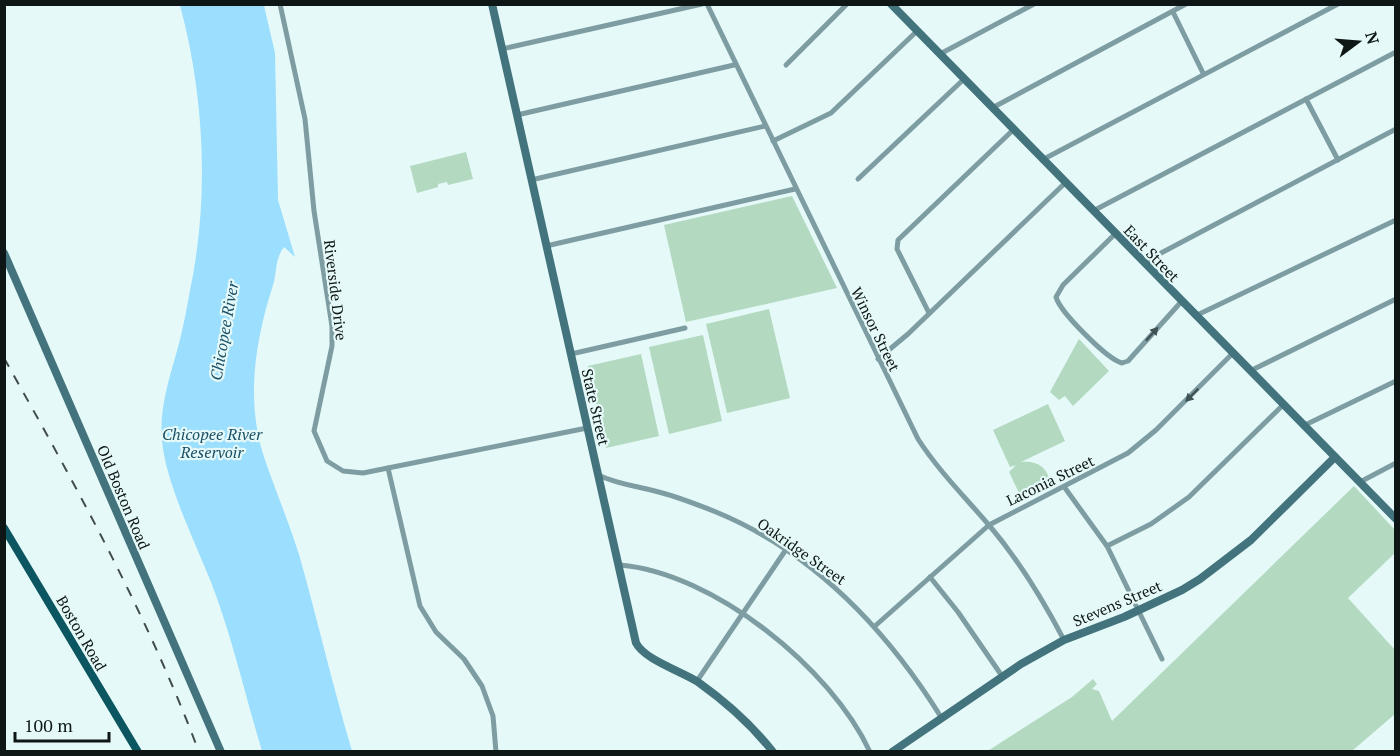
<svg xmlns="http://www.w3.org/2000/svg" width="1400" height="756" viewBox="0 0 1400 756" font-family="'PT Serif',serif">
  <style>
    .green { fill: #b3dac0 }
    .water { fill: #9bdefd }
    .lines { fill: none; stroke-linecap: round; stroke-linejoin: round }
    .street { stroke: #7e9da3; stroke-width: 5 }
    .secondary { stroke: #43737c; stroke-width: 8 }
    .primary { stroke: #0c5661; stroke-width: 8 }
    .rail { stroke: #424c4c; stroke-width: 2; stroke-dasharray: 10 10; stroke-linecap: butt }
    .oneway { fill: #415355 }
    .labels { text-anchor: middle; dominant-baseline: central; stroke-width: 4.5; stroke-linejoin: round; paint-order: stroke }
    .street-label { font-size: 15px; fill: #0f1616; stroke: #e4f9f8 }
    .water-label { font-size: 16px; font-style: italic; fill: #1b5066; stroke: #e4f9f8 }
  </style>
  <rect width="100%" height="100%" fill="#e4f9f8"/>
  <!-- green -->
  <g class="green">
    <path d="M466 152 473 179 448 185 447 182 438 184V187L417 193 410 166Z"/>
    <path d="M792 196 837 288 686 322 664 225Z"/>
    <path d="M769 309 790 398 727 413 706 324Z"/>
    <path d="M703 335 722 421 669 434 649 347Z"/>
    <path d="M1079 339 1109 371 1073 406 1065 396 1059 400 1050 392Z"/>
    <path d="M641 354 659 436 606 448 588 366Z"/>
    <path d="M1048 404 1065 441 1021 462C1035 461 1046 465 1050 481L1020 495 1009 472 1016 465 1010 467 993 430Z"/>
    <path d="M1354 486 1395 530V553L1348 598 1395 650V714L1352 751 986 752 1072 697 1093 679 1097 684 1092 689 1099 691 1112 721Z"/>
  </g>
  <!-- water -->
  <path class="water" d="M180 5H264L265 10 275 53 278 200 295 257 284 247C275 258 277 272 273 285 255 341 245 402 265 460 276 492 290 525 300 558 318 622 333 687 352 751H262C245 695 232 636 211 582 195 542 165 481 162 440 159 410 169 379 177 351 184 327 188 300 193 275 209 186 203 91 180 5Z"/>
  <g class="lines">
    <!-- street -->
    <g class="street">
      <path d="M280 4 305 119 314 211 332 326V346L314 431 327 461 343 471 363 473 587 428"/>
      <path d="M707 4 918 439C938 470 964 496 988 524 1019 560 1042 598 1064 640"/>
      <path d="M1173 12 1203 73"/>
      <path d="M502 49 702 4"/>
      <path d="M940 54 1034 4"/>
      <path d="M786 65 847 4"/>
      <path d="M1306 99 1338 160"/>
      <path d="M992 108 1186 4"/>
      <path d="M517 115 734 65"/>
      <path d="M773 141 831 113 916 32"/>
      <path d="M1042 160 1338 4"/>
      <path d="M858 179 964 79"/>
      <path d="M531 180 765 126"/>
      <path d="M1093 211 1396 52"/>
      <path d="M1115 234 1063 285 1056 297C1060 312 1107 359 1122 363L1128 361 1181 302"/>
      <path d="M546 246 795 189"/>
      <path d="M1144 262 1396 129"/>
      <path d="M929 313 897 249 898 240 1013 130"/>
      <path d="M1195 316 1396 220"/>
      <path d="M571 354 685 328"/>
      <path d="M878 359 908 334 1064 184"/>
      <path d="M1250 371 1396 299"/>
      <path d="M1303 426 1396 381"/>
      <path d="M388 468 420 606 436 632 464 659 482 686 493 716 496 752"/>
      <path d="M598 475C617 484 636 486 655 491 676 496 696 504 716 512 813 552 886 629 941 717"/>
      <path d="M1360 482 1396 463"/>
      <path d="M1065 488 1107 546 1162 659"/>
      <path d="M1107 546 1151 524 1189 497 1283 405"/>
      <path d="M620 565C714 573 831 668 870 752"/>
      <path d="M930 577 958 612 1002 676"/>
      <path d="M875 626 989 525 1128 453 1156 430 1233 353"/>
      <path d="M697 681 785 551"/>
    </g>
    <!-- secondary -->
    <g class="secondary">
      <path d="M492 4 636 643C645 660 681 671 698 682 726 702 752 725 773 752"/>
      <path d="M891 4 1396 519"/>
      <path d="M4 253 221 752"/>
      <path d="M892 752 1021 664 1064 640 1124 617 1182 590 1200 579 1251 540 1335 457"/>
    </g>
    <!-- primary -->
    <path class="primary" d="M4 528 138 752"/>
    <!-- rail -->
    <path class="rail" d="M4 358C76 486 147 614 199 752"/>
  </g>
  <!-- one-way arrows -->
  <defs><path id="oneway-solid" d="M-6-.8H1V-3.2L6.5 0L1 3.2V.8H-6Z" transform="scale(1.5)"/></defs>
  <g class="oneway">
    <use href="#oneway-solid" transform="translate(1152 334) rotate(-48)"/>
    <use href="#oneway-solid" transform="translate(1192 395) rotate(135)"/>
  </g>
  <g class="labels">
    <!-- street labels -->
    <g class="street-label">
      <text transform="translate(1152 253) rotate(46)">East Street</text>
      <text transform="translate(336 290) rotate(83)">Riverside Drive</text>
      <text transform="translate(876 329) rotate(64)">Winsor Street</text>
      <text transform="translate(596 407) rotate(77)">State Street</text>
      <text transform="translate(1050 480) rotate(-26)">Laconia Street</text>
      <text transform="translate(124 497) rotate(67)">Old Boston Road</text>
      <text transform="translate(802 551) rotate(35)">Oakridge Street</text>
      <text transform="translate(1117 603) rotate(-23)">Stevens Street</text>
      <text transform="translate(82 633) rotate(60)">Boston Road</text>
    </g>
    <!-- water labels -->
    <g class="water-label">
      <text transform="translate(224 331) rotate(-80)">Chicopee River</text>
      <text x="212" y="434">Chicopee River<tspan x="212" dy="18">Reservoir</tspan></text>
    </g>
  </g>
  <!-- border -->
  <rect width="1400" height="756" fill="none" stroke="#0f1616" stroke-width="12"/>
  <!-- north arrow -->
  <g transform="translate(1358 42) rotate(74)" stroke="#e4f9f8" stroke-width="4.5" paint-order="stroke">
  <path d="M0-4.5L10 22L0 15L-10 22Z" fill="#0f1616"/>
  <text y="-9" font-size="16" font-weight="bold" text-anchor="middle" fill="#0f1616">N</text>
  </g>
  <!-- scale -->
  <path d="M15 732v9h94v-9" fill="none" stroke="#0f1616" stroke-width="3"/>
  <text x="24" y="732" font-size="18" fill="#0f1616" stroke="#e4f9f8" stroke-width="4.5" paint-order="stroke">100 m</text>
</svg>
